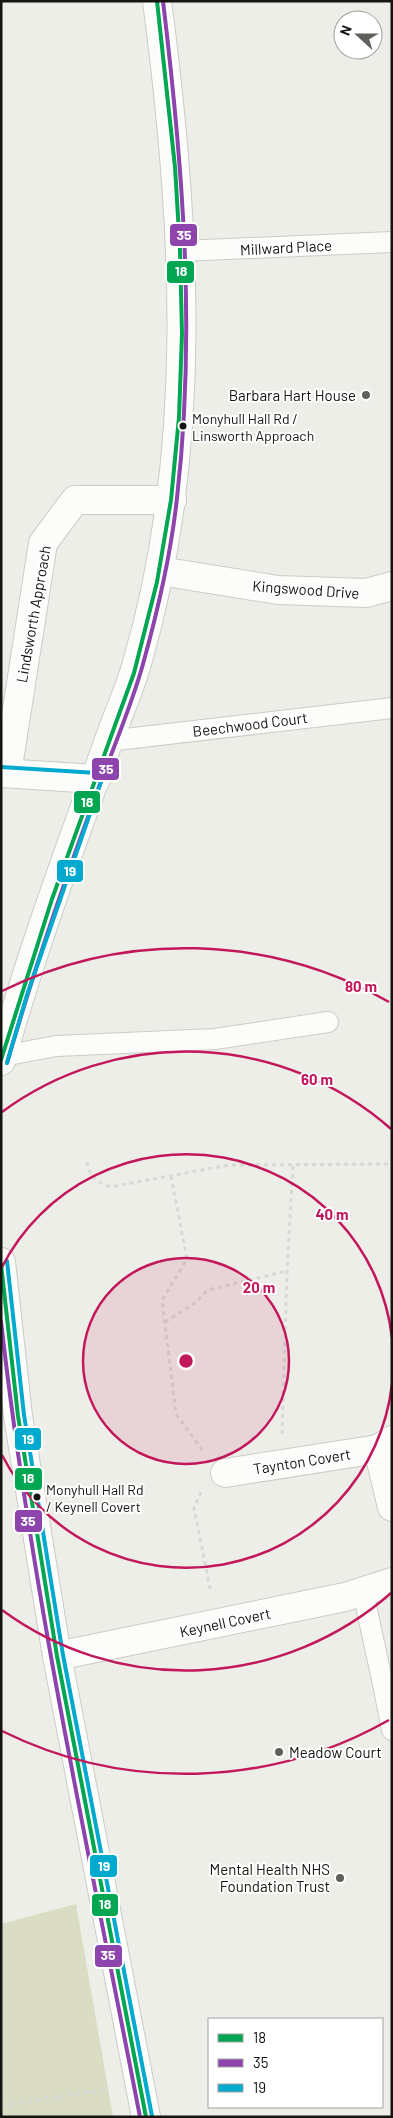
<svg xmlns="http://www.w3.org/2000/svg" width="393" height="2118" viewBox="0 0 393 2118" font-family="Barlow,sans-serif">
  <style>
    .green { fill: #dbdcc4 }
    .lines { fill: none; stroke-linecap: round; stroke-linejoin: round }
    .service-casing { stroke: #cbccc6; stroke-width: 22 }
    .minor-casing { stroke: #cbccc6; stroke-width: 30 }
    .tertiary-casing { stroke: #cbccc6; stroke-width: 30 }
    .path { stroke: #d8d8d6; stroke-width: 3; stroke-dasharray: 4 4; stroke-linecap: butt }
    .service { stroke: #fcfcfb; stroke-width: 20 }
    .minor { stroke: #fcfcfb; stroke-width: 28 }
    .tertiary { stroke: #fcfcfb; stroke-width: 28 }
    .bus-1-casing { stroke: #fff; stroke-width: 8 }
    .bus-2-casing { stroke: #fff; stroke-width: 8 }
    .bus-3-casing { stroke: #fff; stroke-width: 8 }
    .bus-1 { stroke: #00a651; stroke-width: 4 }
    .bus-2 { stroke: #8e44ad; stroke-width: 4 }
    .bus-3 { stroke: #00a9ce; stroke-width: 4 }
    .ring { fill: none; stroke: #c2185b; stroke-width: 2.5 }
    .poi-dot { fill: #60605b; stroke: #fff; stroke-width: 2 }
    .bus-dot { fill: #141410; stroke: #fff; stroke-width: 2 }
    .labels { text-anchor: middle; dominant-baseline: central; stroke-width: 4; stroke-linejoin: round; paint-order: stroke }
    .bus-label { font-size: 14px; fill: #141410; stroke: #fff; text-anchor: start }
    .street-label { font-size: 15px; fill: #141410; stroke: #fff }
    .poi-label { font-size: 15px; fill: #141410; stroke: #fff; text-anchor: end }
    .centre { fill: #c2185b; stroke: #fff; stroke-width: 2.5 }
    .ring-label { font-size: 15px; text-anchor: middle; font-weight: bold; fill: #c2185b; stroke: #fff; stroke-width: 4; stroke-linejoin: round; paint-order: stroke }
    .line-badge { stroke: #fff; stroke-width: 2 }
    .badge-label { font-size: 14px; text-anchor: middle; font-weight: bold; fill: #fff }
  </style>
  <rect width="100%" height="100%" fill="#edeee7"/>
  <!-- green -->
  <path class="green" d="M76 1904 113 2117H1V1924Z"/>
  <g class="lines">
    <!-- service casing -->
    <g class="service-casing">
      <g id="service">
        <path d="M181 251 392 242"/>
        <path d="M108 741 392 708"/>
        <path d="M3 1056 56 1046 215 1039 328 1022"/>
        <path d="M363 1592 384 1689 392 1687"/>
        <path d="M384 1689 392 1730"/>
      </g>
    </g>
    <!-- minor casing -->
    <g class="minor-casing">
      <g id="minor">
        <path d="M160 571 278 590 366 593 392 586"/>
        <path d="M1 773 96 779"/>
        <path d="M7 773 43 543 75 500H172"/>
        <path d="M392 1440 378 1449 392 1507"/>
        <path d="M225 1473 378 1449"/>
        <path d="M57 1656 345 1597 392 1582"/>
      </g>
    </g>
    <!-- tertiary casing -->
    <g class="tertiary-casing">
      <g id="tertiary">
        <path d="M1 1061C31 952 71 846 109 740 118 714 130 689 137 663 200 448 186 220 157 1"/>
        <path d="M1 1262 18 1416 57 1656 146 2117"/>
      </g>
    </g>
    <!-- path -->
    <g class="path">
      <path d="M87 1162C89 1177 97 1182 110 1187L229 1165 392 1164"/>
      <path d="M171 1176 187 1259 162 1300 176 1414 203 1451"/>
      <path d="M165 1322 195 1303 208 1290 287 1271"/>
      <path d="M282 1434 287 1271 293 1165"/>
      <path d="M201 1492 194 1508 211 1593"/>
      <path d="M1 2106 10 2104"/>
      <path d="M12 2117 10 2104 108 2089"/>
    </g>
    <!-- service -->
    <use href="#service" class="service"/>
    <!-- minor -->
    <use href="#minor" class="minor"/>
    <!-- tertiary -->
    <use href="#tertiary" class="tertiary"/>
    <!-- bus-1 casing -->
    <g class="bus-1-casing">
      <g id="bus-1">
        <path d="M1 1060 52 899 134 673 157 582 171 500 179 417 182 334 180 250 175 167 157 1"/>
        <path d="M1 1264 18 1416 57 1656 146 2117"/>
      </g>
    </g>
    <!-- bus-2 casing -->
    <g class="bus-2-casing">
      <g id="bus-2">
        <path d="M7 1063C33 973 63 885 95 798 110 755 131 708 143 664 158 610 171 554 177 498 196 332 183 167 163 1"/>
        <path d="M1 1321C31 1589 89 1853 140 2117"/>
      </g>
    </g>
    <!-- bus-3 casing -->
    <g class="bus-3-casing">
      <g id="bus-3">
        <path d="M1 767 97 773 102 779 27 995 7 1063"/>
        <path d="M7 1261 24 1415 63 1655 152 2116"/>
      </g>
    </g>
    <!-- bus-1 -->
    <use href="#bus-1" class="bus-1"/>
    <!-- bus-2 -->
    <use href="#bus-2" class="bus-2"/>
    <!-- bus-3 -->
    <use href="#bus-3" class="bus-3"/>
  </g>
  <!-- distance rings -->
  <circle cx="186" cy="1361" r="103" fill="#c2185b" fill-opacity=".12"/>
  <g class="ring">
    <circle cx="186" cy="1361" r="103"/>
    <path d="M392 1384A207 207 0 0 1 2 1455M2 1267A207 207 0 0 1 392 1338"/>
    <path d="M391 1593A310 310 0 0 1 2 1610M2 1112A310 310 0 0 1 391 1129"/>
    <path d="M389 1720A413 413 0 0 1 2 1731M2 991A413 413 0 0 1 389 1002"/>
  </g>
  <!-- markers -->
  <g class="poi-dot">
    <circle cx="366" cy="395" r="5"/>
    <circle cx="279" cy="1752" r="5"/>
    <circle cx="340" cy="1878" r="5"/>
  </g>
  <g class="bus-dot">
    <circle cx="183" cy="426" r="4.5"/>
    <circle cx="37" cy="1497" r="4.5"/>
  </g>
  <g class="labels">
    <!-- bus labels -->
    <g class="bus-label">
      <text x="192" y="418">Monyhull Hall Rd /<tspan x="192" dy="17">Linsworth Approach</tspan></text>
      <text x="46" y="1489">Monyhull Hall Rd<tspan x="46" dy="17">/ Keynell Covert</tspan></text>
    </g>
    <!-- street labels -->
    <g class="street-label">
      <text transform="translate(286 247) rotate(-3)">Millward Place</text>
      <text transform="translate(306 589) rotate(4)">Kingswood Drive</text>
      <text transform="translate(33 614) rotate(-80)">Lindsworth Approach</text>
      <text transform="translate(250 724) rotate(-7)">Beechwood Court</text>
      <text transform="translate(302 1461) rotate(-9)">Taynton Covert</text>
      <text transform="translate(225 1622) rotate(-12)">Keynell Covert</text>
    </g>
    <!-- poi labels -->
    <g class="poi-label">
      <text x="356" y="395">Barbara Hart House</text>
      <text x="289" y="1752" text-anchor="start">Meadow Court</text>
      <text x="330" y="1869">Mental Health NHS<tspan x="330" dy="17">Foundation Trust</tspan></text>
    </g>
  </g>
  <circle cx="186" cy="1361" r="8" class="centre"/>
  <g class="ring-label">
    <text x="361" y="992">80 m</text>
    <text x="317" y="1085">60 m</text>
    <text x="332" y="1220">40 m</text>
    <text x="259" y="1293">20 m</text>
  </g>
  <g class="line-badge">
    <rect x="169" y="223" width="29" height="24" rx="5" fill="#8e44ad"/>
    <rect x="166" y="260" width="29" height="24" rx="5" fill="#00a651"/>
    <rect x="91" y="757" width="29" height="24" rx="5" fill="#8e44ad"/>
    <rect x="73" y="790" width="28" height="24" rx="5" fill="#00a651"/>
    <rect x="56" y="859" width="28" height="24" rx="5" fill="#00a9ce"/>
    <rect x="14" y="1427" width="28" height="24" rx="5" fill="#00a9ce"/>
    <rect x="14" y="1467" width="29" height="24" rx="5" fill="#00a651"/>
    <rect x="14" y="1509" width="29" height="24" rx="5" fill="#8e44ad"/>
    <rect x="89" y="1854" width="29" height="24" rx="5" fill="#00a9ce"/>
    <rect x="91" y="1893" width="28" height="24" rx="5" fill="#00a651"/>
    <rect x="94" y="1944" width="29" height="24" rx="5" fill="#8e44ad"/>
  </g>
  <g class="badge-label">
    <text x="184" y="240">35</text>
    <text x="181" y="276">18</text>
    <text x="106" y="774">35</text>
    <text x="87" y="807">18</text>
    <text x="70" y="876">19</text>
    <text x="28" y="1444">19</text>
    <text x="28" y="1483">18</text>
    <text x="28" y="1526">35</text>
    <text x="104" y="1871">19</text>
    <text x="105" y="1909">18</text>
    <text x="108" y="1960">35</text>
  </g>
  <!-- border -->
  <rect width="393" height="2118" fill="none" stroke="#141410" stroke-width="5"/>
  <!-- legend -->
  <rect x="208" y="2018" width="175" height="90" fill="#ffffff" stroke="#a1a19f"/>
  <rect x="218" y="2034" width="25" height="8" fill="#00a651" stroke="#a1a19f"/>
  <text x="253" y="2043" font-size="15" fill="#141410">18</text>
  <rect x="218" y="2059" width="25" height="8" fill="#8e44ad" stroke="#a1a19f"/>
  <text x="253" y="2068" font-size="15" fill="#141410">35</text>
  <rect x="218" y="2084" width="25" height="8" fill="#00a9ce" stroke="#a1a19f"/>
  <text x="253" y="2093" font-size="15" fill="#141410">19</text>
  <!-- north arrow -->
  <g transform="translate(358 35) rotate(291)"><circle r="24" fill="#ffffff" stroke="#a1a19f"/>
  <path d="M0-4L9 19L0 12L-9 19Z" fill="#60605b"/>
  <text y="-8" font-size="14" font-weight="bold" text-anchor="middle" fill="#141410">N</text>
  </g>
</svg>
